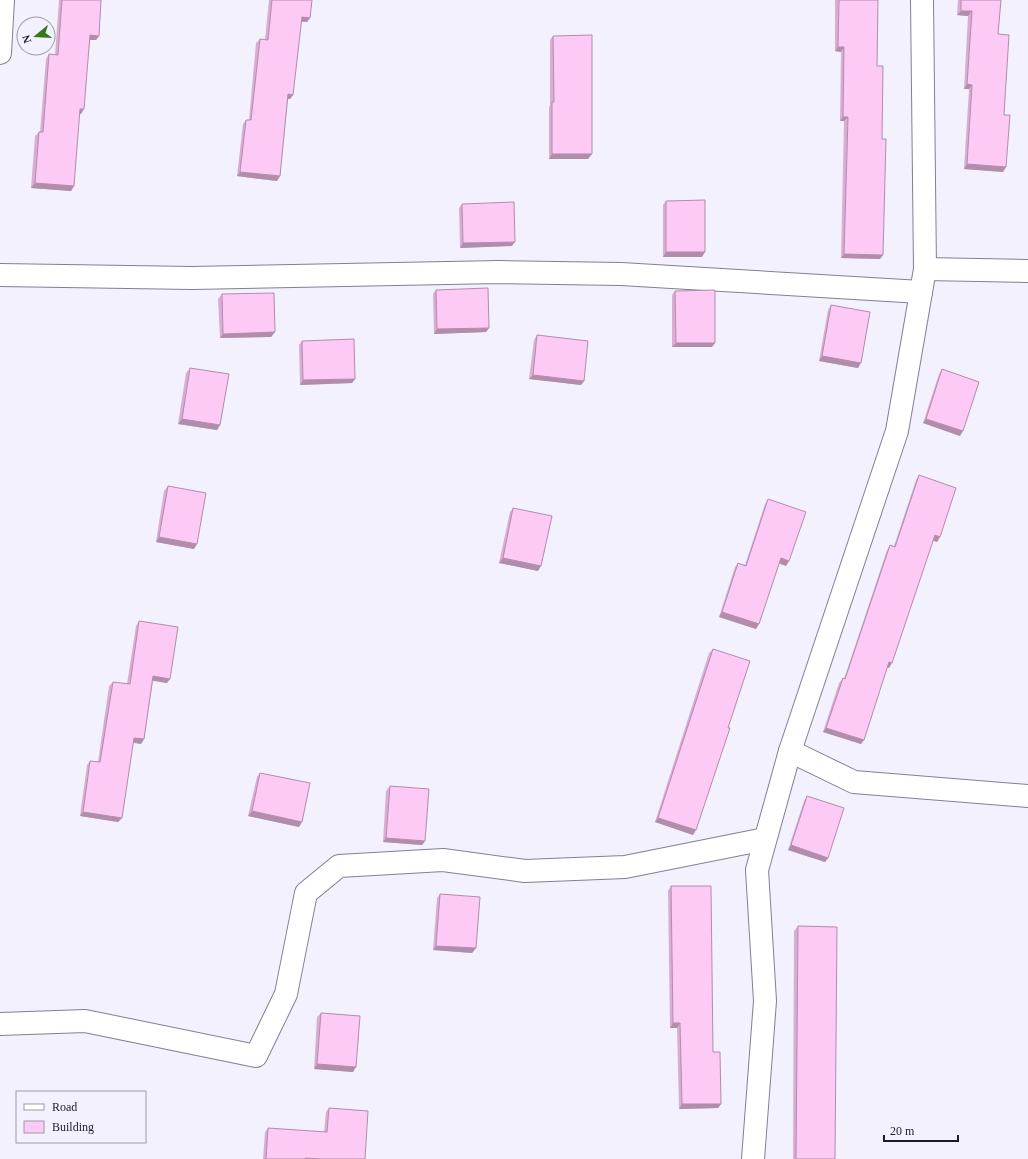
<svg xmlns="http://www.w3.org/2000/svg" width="1028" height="1159" viewBox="0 0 1028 1159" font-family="Georgia,serif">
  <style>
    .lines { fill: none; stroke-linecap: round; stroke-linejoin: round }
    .street-casing { stroke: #82808f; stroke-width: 24 }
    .street { stroke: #fff; stroke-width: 22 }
    .wall { fill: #daadd3 }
    .shaded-wall { fill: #b18dac }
    .building { fill: #fdc9f5; stroke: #b18dac }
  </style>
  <rect width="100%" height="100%" fill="#f3f1fe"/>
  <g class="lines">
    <!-- street casing -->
    <g class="street-casing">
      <g id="street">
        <path d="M0 53 3 0"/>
        <path d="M925 269 1028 271"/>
        <path d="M0 275 192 278 499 272 621 274 921 292"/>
        <path d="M790 751 854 782 1028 796"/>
        <path d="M0 1024 85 1021 256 1056 286 994 306 893 339 866 443 860 525 871 625 867 765 839"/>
        <path d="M753 1159 765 1001 757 870 790 751 897 431 925 269 922 0"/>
      </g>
    </g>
    <!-- street -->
    <use href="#street" class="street"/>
  </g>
  <!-- wall -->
  <g class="wall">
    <path d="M59 0H101L99 36 96 40H90L81 114H79L74 186 71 191 31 188 35 136 39 132H40L46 59 49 54 55 55Z"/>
    <path d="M269 0H312L310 18 307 22H301L293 95 290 99H288L280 176 277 181 237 176 243 124 246 120H249L256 43 260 39H265Z"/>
    <path d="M835 0H878L877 66 880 259 841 258 844 121H840L841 52 835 51Z"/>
    <path d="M958 0H1001L998 34 1004 115 1006 167 1003 172 964 169 969 89H964L968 16 957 15Z"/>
    <path d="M553 36 588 159H549V107L550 105V40Z"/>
    <path d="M666 201 702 257H663V205Z"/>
    <path d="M462 204 512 246 460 248 459 208Z"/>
    <path d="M436 290 489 328 486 332 434 334 433 294Z"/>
    <path d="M675 291 712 347H672V295Z"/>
    <path d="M222 294 275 332 271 337 220 338 218 299Z"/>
    <path d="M831 305 858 368 819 361 828 310Z"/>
    <path d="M537 335 584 381 581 385 529 379 534 340Z"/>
    <path d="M302 341 355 379 352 383 300 385 299 345Z"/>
    <path d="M190 368 220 425 217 430 178 424 186 373Z"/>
    <path d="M942 369 960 436 923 423 939 374Z"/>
    <path d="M919 475 940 537 937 542 933 540 889 668 887 667 861 744 823 732 839 683 843 678 844 679 887 550 890 545 894 546 916 480Z"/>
    <path d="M168 486 194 549 156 542 164 491Z"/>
    <path d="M768 499 789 561 786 566 779 563 756 629 719 617 735 567 738 563 745 565 765 504Z"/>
    <path d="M513 508 538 571 499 563 510 512Z"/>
    <path d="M139 621 167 683 153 681 144 739 141 744 133 743 122 818 118 822 80 816 87 765 90 761 98 762 109 686 113 682 127 684 136 626Z"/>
    <path d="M713 649 693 835 655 822 709 653Z"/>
    <path d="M260 773 299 827 248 816 257 777Z"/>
    <path d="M390 786 425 841 422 845 383 842 386 791Z"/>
    <path d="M807 796 828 858 825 862 788 850 804 801Z"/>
    <path d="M671 886 713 1052 721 1104 718 1108 679 1109 677 1028H670L668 891Z"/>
    <path d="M440 894 476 948 472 953 433 950 437 898Z"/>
    <path d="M798 926 835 1159H793L794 931Z"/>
    <path d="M321 1013 353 1072 314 1069 317 1017Z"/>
    <path d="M329 1108 365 1159H263L265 1132 268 1128 324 1132 326 1112Z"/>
  </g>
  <!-- shaded-wall -->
  <g class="shaded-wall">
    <path d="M961 11H972L968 16 957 15Z"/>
    <path d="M302 17 310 18 307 22 299 21Z"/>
    <path d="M90 35 99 36 96 40H87Z"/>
    <path d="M838 47H844L841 52 835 51Z"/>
    <path d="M967 84 972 85 969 89H964Z"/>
    <path d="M288 94 293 95 290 99H285Z"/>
    <path d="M80 109H84L81 114H77Z"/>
    <path d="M843 117H848L844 121H840Z"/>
    <path d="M552 154H592L588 159H549Z"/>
    <path d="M967 164 1006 167 1003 172 964 169Z"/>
    <path d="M240 172 280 176 277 181 237 176Z"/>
    <path d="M35 183 74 186 71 191 31 188Z"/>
    <path d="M515 242 512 246 460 248 463 243Z"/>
    <path d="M666 252H705L702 257H663Z"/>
    <path d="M844 254 883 255 880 259 841 258Z"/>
    <path d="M489 328 486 332 434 334 437 329Z"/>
    <path d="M275 332 271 337 220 338 223 334Z"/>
    <path d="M676 343H715L712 347H672Z"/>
    <path d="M822 356 861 363 858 368 819 361Z"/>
    <path d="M533 375 584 381 581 385 529 379Z"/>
    <path d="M355 379 352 383 300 385 303 380Z"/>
    <path d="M182 419 220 425 217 430 178 424Z"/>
    <path d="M926 419 963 431 960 436 923 423Z"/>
    <path d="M935 535 940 537 937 542 931 540Z"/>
    <path d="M159 537 197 544 194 549 156 542Z"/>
    <path d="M503 558 541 566 538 571 499 563Z"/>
    <path d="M781 558 789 561 786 566 778 563Z"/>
    <path d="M722 612 759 624 756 629 719 617Z"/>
    <path d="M889 662 892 663 889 668 886 666Z"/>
    <path d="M153 676 170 679 167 683 150 680Z"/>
    <path d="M826 728 864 740 861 744 823 732Z"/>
    <path d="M134 738 144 739 141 744 131 742Z"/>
    <path d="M252 811 302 822 299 827 248 816Z"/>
    <path d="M83 812 122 818 118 822 80 816Z"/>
    <path d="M658 818 696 830 693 835 655 822Z"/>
    <path d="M386 838 425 841 422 845 383 842Z"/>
    <path d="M791 845 828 858 825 862 788 850Z"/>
    <path d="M436 946 476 948 472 953 433 950Z"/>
    <path d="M673 1023H680L677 1028H670Z"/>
    <path d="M317 1064 356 1067 353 1072 314 1069Z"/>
    <path d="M682 1104H721L718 1108 679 1109Z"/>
  </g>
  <!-- building -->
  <g class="building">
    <path d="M62 0H101L99 36 90 35 84 109H80L74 186 35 183 39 132H43L49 54 58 55Z"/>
    <path d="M272 0H312L310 18 302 17 293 95 288 94 280 176 240 172 246 120H251L260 39 268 40Z"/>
    <path d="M839 0H878L877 66H883L882 139H886L883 255 844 254 848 117H843L844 47H838Z"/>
    <path d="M961 0H1001L998 34 1009 35 1004 115H1010L1006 167 967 164 972 85 967 84 972 11H961Z"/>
    <path d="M592 35V154H552V102H554L553 36Z"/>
    <path d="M705 200V252H666V201Z"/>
    <path d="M514 202 515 242 463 243 462 204Z"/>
    <path d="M488 288 489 328 437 329 436 290Z"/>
    <path d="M715 290V343H676L675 291Z"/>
    <path d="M274 293 275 332 223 334 222 294Z"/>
    <path d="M831 305 870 312 861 363 822 356Z"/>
    <path d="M537 335 588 341 584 381 533 375Z"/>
    <path d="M354 339 355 379 303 380 302 341Z"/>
    <path d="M190 368 229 374 220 425 182 419Z"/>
    <path d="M942 369 979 382 963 431 926 419Z"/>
    <path d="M919 475 956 488 940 537 935 535 892 663 889 662 864 740 826 728 843 678 845 679 890 545 895 547Z"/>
    <path d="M168 486 206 493 197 544 159 537Z"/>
    <path d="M768 499 806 512 789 561 781 558 759 624 722 612 738 563 746 566Z"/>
    <path d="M513 508 552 516 541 566 503 558Z"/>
    <path d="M139 621 178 627 170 679 153 676 144 739 134 738 122 818 83 812 90 761 100 762 113 682 130 684Z"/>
    <path d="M713 649 750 661 728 728H730L696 830 658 818Z"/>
    <path d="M260 773 310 783 302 822 252 811Z"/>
    <path d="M390 786 429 789 425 841 386 838Z"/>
    <path d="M807 796 844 808 828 858 791 845Z"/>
    <path d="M671 886H711L713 1052H720L721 1104H682L680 1023H673Z"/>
    <path d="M440 894 480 897 476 948 436 946Z"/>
    <path d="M798 926 837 927 835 1159H796Z"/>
    <path d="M321 1013 360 1016 356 1067 317 1064Z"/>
    <path d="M329 1108 368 1111 365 1159H320L305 1158V1159H266L268 1128 327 1132Z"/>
  </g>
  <!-- legend -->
  <rect x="16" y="1091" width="130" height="52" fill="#f3f1fe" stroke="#9d9ba6"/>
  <rect x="24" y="1104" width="20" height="6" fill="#ffffff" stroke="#9d9ba6"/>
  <text x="52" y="1111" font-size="12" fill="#1c1b21">Road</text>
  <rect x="24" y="1121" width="20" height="12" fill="#fdc9f5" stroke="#9d9ba6"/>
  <text x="52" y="1131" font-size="12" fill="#1c1b21">Building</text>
  <!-- north arrow -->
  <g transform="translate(36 36) rotate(252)"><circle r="19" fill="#f3f1fe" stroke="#9d9ba6"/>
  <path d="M0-3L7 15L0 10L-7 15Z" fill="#36791b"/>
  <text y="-6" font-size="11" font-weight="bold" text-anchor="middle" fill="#1c1b21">N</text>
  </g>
  <!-- scale -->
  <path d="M884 1135v6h74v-6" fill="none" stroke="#1c1b21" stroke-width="2"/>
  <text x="890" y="1135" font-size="12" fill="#1c1b21" stroke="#f3f1fe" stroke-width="3" paint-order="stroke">20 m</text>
</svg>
